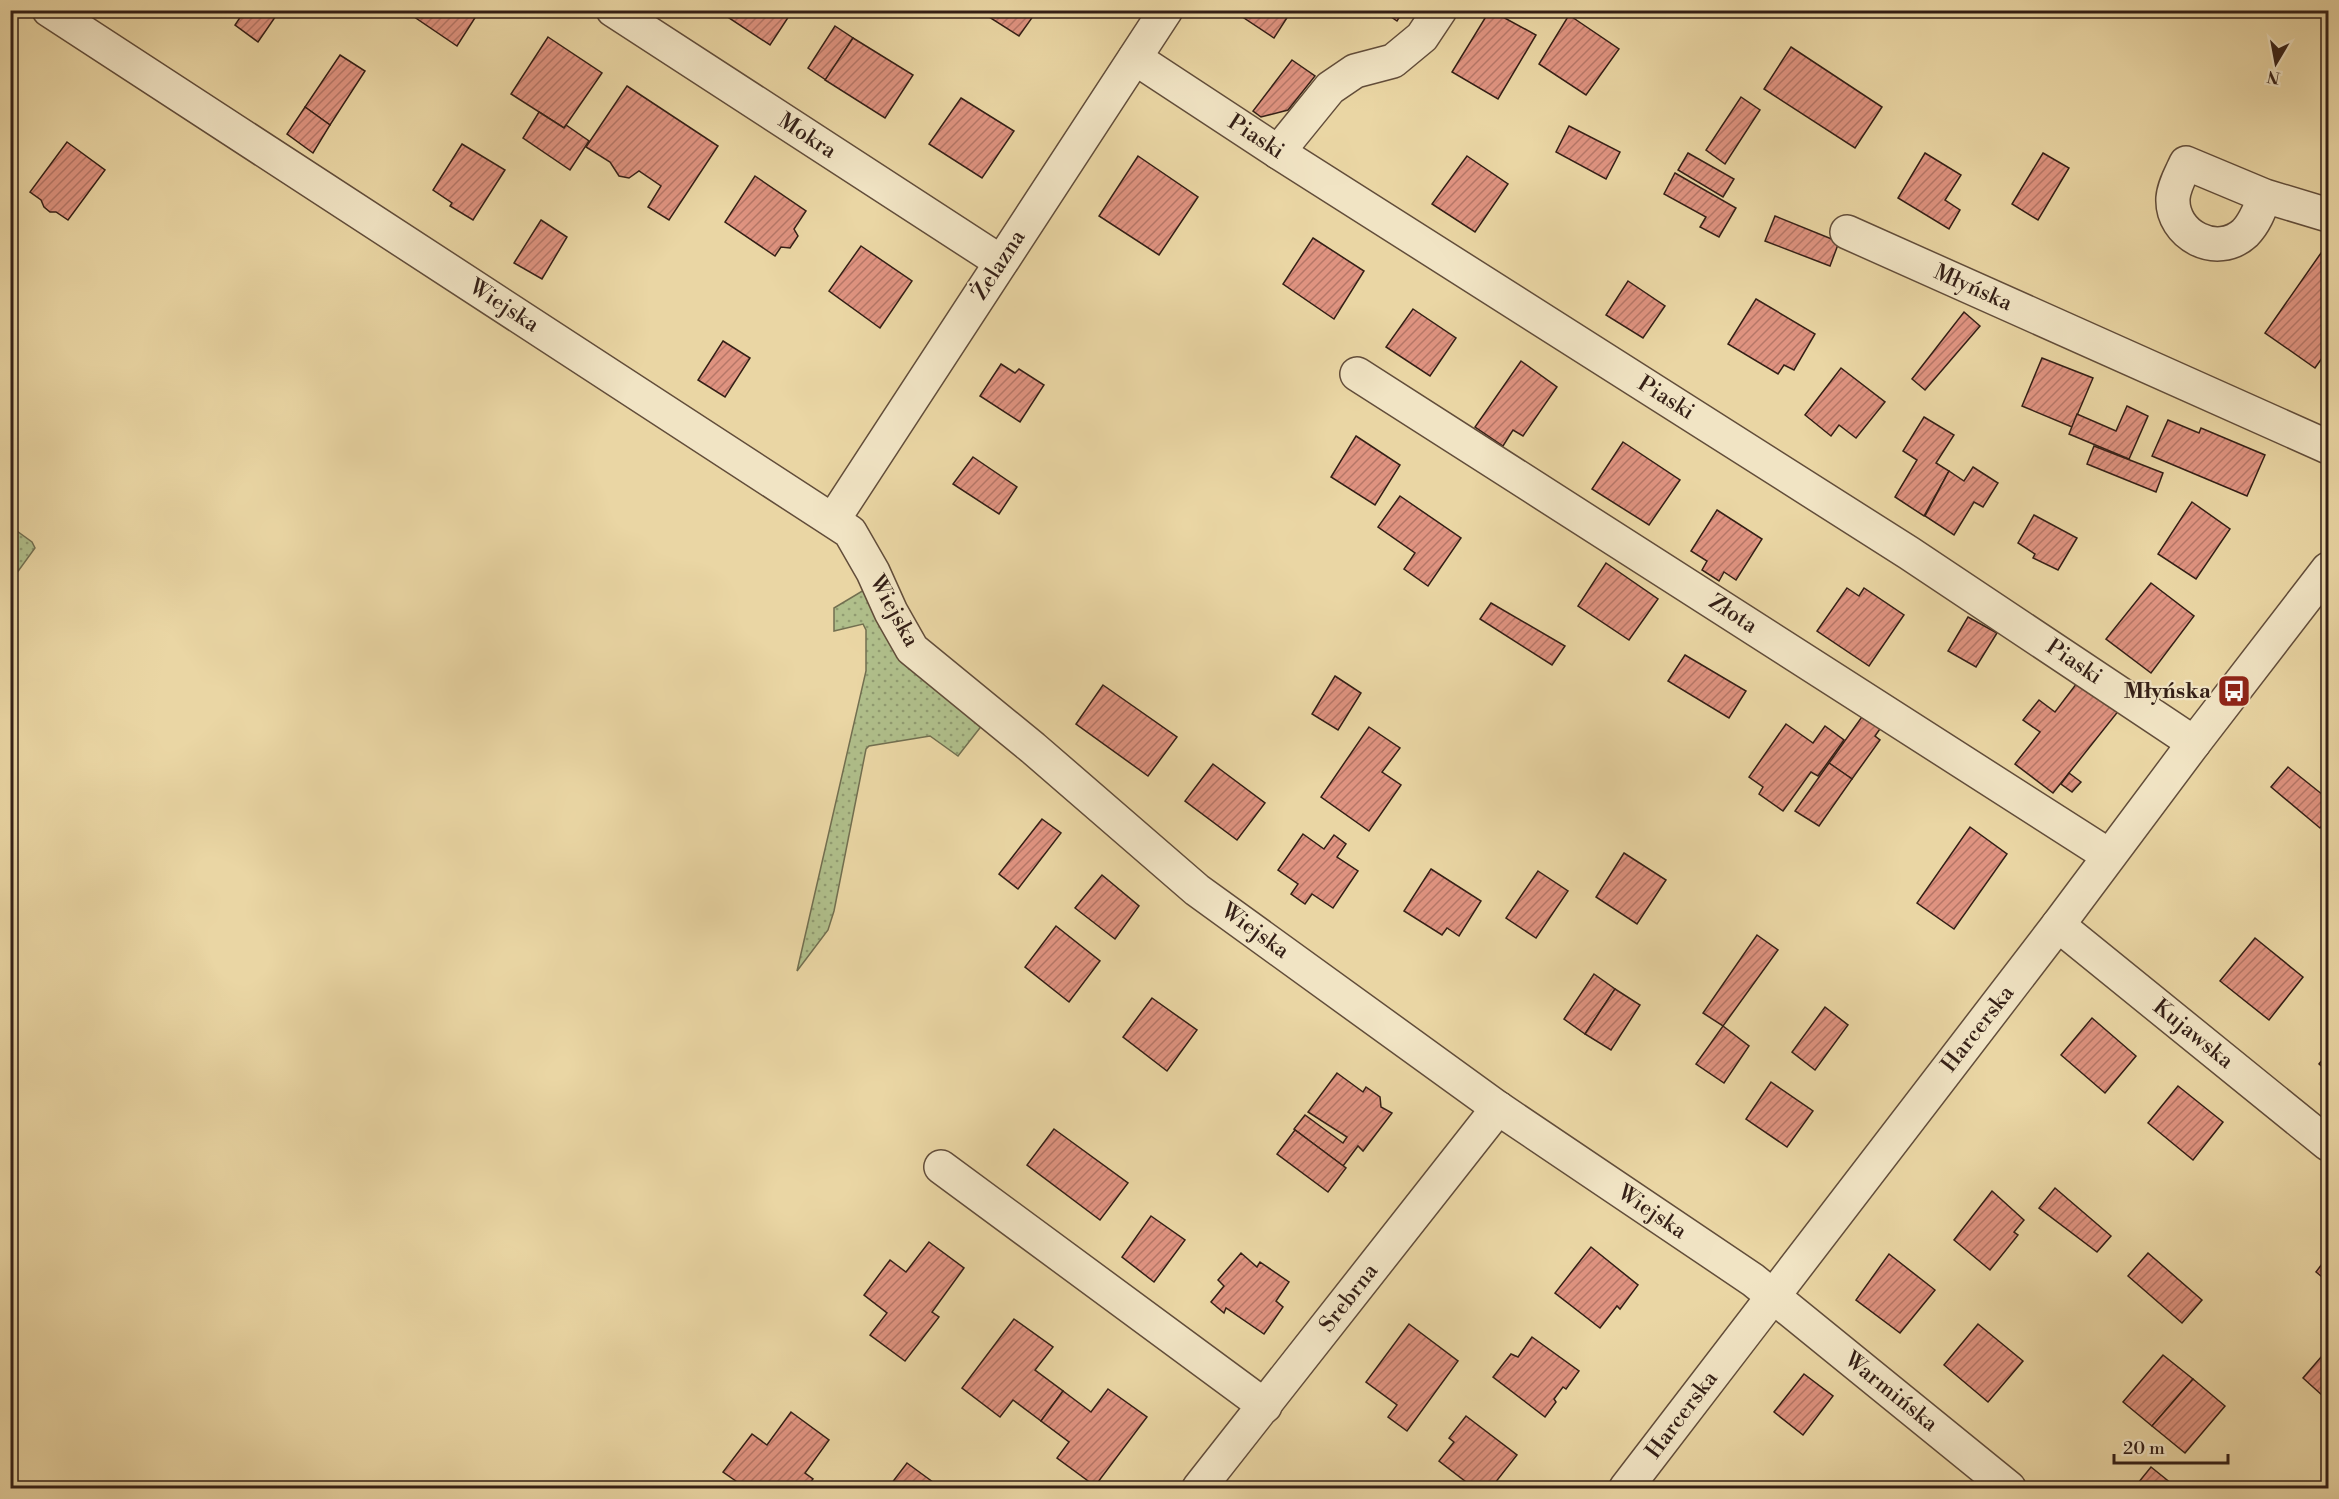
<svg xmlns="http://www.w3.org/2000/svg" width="2339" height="1499" viewBox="0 0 2339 1499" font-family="'Libre Bodoni',serif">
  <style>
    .grass { fill: url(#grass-dots); stroke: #726f50; stroke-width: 1.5 }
    .building { fill: url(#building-hatch); stroke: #341f16; stroke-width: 1.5 }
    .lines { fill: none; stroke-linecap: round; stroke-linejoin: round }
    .minor-casing { stroke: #624d3a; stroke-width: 36 }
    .minor { stroke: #f1e4c4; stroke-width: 33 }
    .labels { text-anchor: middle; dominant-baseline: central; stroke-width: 4.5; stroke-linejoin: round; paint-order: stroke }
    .street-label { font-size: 22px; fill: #341f16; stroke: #f1e4c4 }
    .poi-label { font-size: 22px; font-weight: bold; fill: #341f16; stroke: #f1e4c4; text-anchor: end }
  </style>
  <defs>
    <pattern id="grass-dots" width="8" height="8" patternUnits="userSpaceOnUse" patternTransform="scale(1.5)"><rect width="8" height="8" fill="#b0bf8b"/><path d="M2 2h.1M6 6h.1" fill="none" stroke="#909b71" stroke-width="1.8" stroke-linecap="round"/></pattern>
    <pattern id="building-hatch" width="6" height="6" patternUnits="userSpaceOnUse" patternTransform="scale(1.5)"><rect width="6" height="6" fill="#df9380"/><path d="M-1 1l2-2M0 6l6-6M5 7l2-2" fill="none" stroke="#b67768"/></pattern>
  </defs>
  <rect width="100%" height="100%" fill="#ead6a4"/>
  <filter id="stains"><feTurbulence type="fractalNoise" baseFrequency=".00333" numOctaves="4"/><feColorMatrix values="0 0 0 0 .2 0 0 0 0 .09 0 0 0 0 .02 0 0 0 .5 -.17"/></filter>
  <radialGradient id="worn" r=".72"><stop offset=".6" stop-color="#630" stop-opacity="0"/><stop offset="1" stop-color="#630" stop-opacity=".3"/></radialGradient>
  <!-- grass -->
  <g class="grass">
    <path d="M10 526 32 542 35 548 11 581Z"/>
    <path d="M869 587 983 724 958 756 930 736 869 746 866 749 834 911 828 930 797 971 866 671V630L863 624 834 631V608Z"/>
  </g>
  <!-- building -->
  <g class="building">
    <path d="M245 10H280L258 42 235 25Z"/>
    <path d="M404 10H480L457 46Z"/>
    <path d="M717 10H793L770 45Z"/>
    <path d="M978 10H1028L1034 15 1019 36Z"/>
    <path d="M1232 10H1292L1274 38Z"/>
    <path d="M1381 10H1404L1397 21Z"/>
    <path d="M1490 10 1536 35 1498 99 1452 72Z"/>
    <path d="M1569 15 1619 49 1586 95 1539 64Z"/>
    <path d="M835 26 853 38 826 80 808 68Z"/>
    <path d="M548 37 602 73 564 128 511 94Z"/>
    <path d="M853 38 913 75 885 118 825 80Z"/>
    <path d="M1791 47 1882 107 1855 148 1764 89Z"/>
    <path d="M340 55 365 71 330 125 305 107Z"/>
    <path d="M1292 60 1315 76 1288 110 1261 117 1253 111Z"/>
    <path d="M627 86 718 146 669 220 648 207 661 186 639 171 629 178 619 176 610 162 586 147Z"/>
    <path d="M1741 97 1760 110 1725 164 1706 150Z"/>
    <path d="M961 98 1014 131 982 178 929 144Z"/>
    <path d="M305 107 330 125 313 153 287 134Z"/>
    <path d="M539 112 564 128 566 125 589 141 570 170 523 138Z"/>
    <path d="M1569 126 1620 152 1606 179 1556 152Z"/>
    <path d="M67 142 105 170 68 220 56 212H50L44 207 41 200 30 192Z"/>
    <path d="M462 144 505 170 473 220 450 206 452 203 433 190Z"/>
    <path d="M1688 153 1734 179 1723 197 1678 170Z"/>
    <path d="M1925 153 1961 175 1945 200 1960 210 1949 229 1898 198Z"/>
    <path d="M2043 153 2069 168 2038 220 2012 204Z"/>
    <path d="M1138 156 1198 197 1159 255 1099 216Z"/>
    <path d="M1467 156 1508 184 1475 232 1432 204Z"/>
    <path d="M1675 173 1736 208 1719 237 1700 227 1706 217 1664 194Z"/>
    <path d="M755 176 806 211 794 229 798 236 790 248 781 247 775 256 725 222Z"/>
    <path d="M1775 216 1839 242 1830 266 1765 241Z"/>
    <path d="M541 220 567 237 542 279 514 263Z"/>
    <path d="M1313 238 1364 271 1334 319 1283 284Z"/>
    <path d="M861 246 912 281 880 328 829 291Z"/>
    <path d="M2321 253 2328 258V352L2327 351 2315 368 2265 333Z"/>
    <path d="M1628 281 1665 306 1643 338 1606 315Z"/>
    <path d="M1756 299 1815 334 1794 370 1784 365 1778 374 1728 344Z"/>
    <path d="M1413 309 1456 338 1430 376 1386 347Z"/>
    <path d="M1964 312 1980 326 1925 390 1912 379Z"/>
    <path d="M723 341 750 358 725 397 698 380Z"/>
    <path d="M2042 358 2093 378 2072 427 2022 406Z"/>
    <path d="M1521 361 1557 387 1523 436 1513 430 1503 446 1475 427Z"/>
    <path d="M1001 364 1015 373 1019 369 1044 385 1020 422 980 396Z"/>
    <path d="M1841 368 1885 402 1856 438 1839 425 1831 436 1805 415Z"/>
    <path d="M2127 406 2148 416 2129 459 2069 434 2077 414 2116 431Z"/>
    <path d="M1924 417 1954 435 1936 463 1949 471 1924 516 1895 497 1917 460 1903 451Z"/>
    <path d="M2168 420 2199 433 2201 428 2265 455 2247 496 2152 456Z"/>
    <path d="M1356 436 1400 465 1375 505 1331 477Z"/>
    <path d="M1623 442 1680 480 1649 525 1592 489Z"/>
    <path d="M2094 446 2163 473 2156 492 2087 464Z"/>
    <path d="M973 457 1017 487 999 514 953 484Z"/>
    <path d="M1973 467 1998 483 1983 507 1974 502 1954 535 1925 516 1949 471 1964 481Z"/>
    <path d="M1400 496 1461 538 1428 586 1404 569 1415 553 1378 527Z"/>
    <path d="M2192 502 2230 529 2196 579 2158 554Z"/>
    <path d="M1717 510 1762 539 1736 580 1724 572 1719 581 1702 570 1707 561 1691 551Z"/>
    <path d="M2034 515 2077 538 2058 570 2033 558 2035 554 2018 543Z"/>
    <path d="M1606 563 1658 599 1629 640 1578 606Z"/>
    <path d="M2151 583 2194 616 2151 673 2106 639Z"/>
    <path d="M1847 588 1859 596 1864 588 1904 615 1869 666 1817 631Z"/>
    <path d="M1491 603 1565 646 1552 665 1480 619Z"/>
    <path d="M1968 617 1997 633 1976 667 1948 651Z"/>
    <path d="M1685 655 1746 691 1729 718 1668 681Z"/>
    <path d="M1335 676 1361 693 1338 730 1312 714Z"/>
    <path d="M2080 679 2120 709 2053 793 2015 764 2040 732 2023 720 2039 700 2055 712Z"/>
    <path d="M1103 685 1177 737 1148 776 1076 724Z"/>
    <path d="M1864 714 1882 726 1875 736 1880 740 1852 779 1829 763Z"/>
    <path d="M1786 724 1813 743 1825 726 1844 740 1818 776 1811 772 1783 811 1759 794 1763 787 1749 777Z"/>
    <path d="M1369 727 1400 748 1382 772 1401 785 1369 831 1321 797Z"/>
    <path d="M1829 763 1852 779 1819 826 1795 811Z"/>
    <path d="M1213 764 1265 803 1237 840 1185 801Z"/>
    <path d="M2288 767 2328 799V818L2320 828 2271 787Z"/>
    <path d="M2069 773 2081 782 2072 792 2061 784Z"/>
    <path d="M1042 819 1061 833 1018 889 999 874Z"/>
    <path d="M1970 827 2007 854 1954 929 1917 903Z"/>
    <path d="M1303 834 1324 849 1334 835 1346 844 1337 857 1358 871 1333 908 1312 894 1305 904 1291 894 1298 884 1278 870Z"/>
    <path d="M1624 853 1666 880 1637 924 1596 897Z"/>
    <path d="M1431 869 1481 901 1459 936 1447 928 1442 935 1404 911Z"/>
    <path d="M1538 871 1568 891 1536 938 1506 918Z"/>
    <path d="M1102 875 1139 906 1115 939 1075 908Z"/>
    <path d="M1056 926 1100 961 1069 1002 1025 967Z"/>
    <path d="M1757 935 1778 950 1723 1026 1703 1013Z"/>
    <path d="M2255 938 2303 977 2269 1020 2220 981Z"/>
    <path d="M1594 974 1615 989 1585 1034 1564 1019Z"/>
    <path d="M1615 989 1640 1005 1611 1050 1585 1034Z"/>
    <path d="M1152 998 1197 1030 1167 1071 1123 1037Z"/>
    <path d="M1825 1007 1848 1025 1815 1070 1792 1052Z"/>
    <path d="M2092 1018 2136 1056 2105 1093 2061 1055Z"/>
    <path d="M1723 1026 1749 1046 1724 1083 1696 1064Z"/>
    <path d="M2328 1053V1072L2319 1064Z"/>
    <path d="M1337 1073 1363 1092 1366 1087 1380 1097 1381 1107 1392 1113 1363 1151 1358 1146 1343 1166 1294 1129 1305 1115 1343 1143 1347 1137 1308 1112Z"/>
    <path d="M1771 1082 1813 1111 1787 1147 1746 1119Z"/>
    <path d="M2178 1086 2223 1122 2193 1160 2148 1123Z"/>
    <path d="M1054 1129 1128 1183 1100 1220 1027 1165Z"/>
    <path d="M1295 1130 1346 1168 1328 1192 1277 1154Z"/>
    <path d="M2055 1188 2111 1236 2097 1252 2039 1208Z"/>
    <path d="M1992 1191 2024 1220 2014 1232 2018 1235 1990 1270 1954 1240Z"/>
    <path d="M1151 1216 1185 1240 1154 1282 1122 1257Z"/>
    <path d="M929 1242 964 1268 932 1312 939 1317 905 1361 870 1335 887 1313 864 1295 890 1260 906 1272Z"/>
    <path d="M1591 1247 1638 1285 1620 1309 1617 1306 1600 1328 1555 1293Z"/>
    <path d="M1241 1253 1257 1267 1260 1262 1289 1282 1276 1301 1283 1307 1264 1334 1226 1308 1224 1313 1211 1302 1224 1286 1218 1280Z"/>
    <path d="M2148 1253 2202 1300 2182 1323 2128 1276Z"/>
    <path d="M1889 1254 1935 1290 1900 1333 1856 1300Z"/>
    <path d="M2328 1256V1282L2316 1272Z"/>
    <path d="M1014 1319 1053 1347 1035 1370 1063 1391 1041 1421 1013 1400 1000 1417 962 1388Z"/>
    <path d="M1409 1324 1458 1361 1407 1431 1388 1417 1397 1405 1366 1382Z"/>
    <path d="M1978 1324 2023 1361 1988 1402 1944 1365Z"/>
    <path d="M1532 1337 1579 1371 1566 1389 1563 1387 1554 1399 1556 1402 1545 1417 1493 1377 1511 1354 1518 1357Z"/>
    <path d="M2328 1349V1392L2324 1397 2303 1378Z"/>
    <path d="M2163 1355 2193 1379 2152 1426 2123 1402Z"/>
    <path d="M1804 1374 1833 1396 1803 1435 1774 1412Z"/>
    <path d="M2193 1379 2225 1406 2185 1453 2152 1426Z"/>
    <path d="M1108 1389 1147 1417 1095 1486 1057 1458 1069 1442 1041 1421 1063 1391 1091 1412Z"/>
    <path d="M791 1412 829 1440 805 1473 813 1479 806 1488H741L743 1486 723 1472 752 1434 767 1445Z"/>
    <path d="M1466 1416 1517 1455 1491 1488 1483 1482 1478 1488H1474L1439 1461 1454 1442 1449 1438Z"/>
    <path d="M907 1463 941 1488H888Z"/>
    <path d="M2151 1467 2177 1488H2134Z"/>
  </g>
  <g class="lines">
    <!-- minor casing -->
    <g class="minor-casing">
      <g id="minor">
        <path d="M49 10 850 532 873 572 891 612 912 649 1033 748 1197 890 1498 1108 1753 1280 2009 1488"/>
        <path d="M613 10 1001 262"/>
        <path d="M1135 58 1278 152 1909 553 2194 743"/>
        <path d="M1278 152 1330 88 1355 71 1393 61 1422 37 1440 10"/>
        <path d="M2265 196 2186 163C2181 174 2174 186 2173 198 2171 235 2217 259 2245 233 2255 223 2260 209 2265 196L2328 215"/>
        <path d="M1847 232 2328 447"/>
        <path d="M1357 374 2108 855"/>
        <path d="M833 520 1166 10"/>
        <path d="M2058 925 2328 1144"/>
        <path d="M941 1167 1265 1406"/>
        <path d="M1199 1488 1498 1108"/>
        <path d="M1626 1488 2058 925 2194 743 2328 569"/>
      </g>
    </g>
    <!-- minor -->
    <use href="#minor" class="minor"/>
  </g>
  <!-- icons -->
  <defs>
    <g id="bus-square" transform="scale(1.725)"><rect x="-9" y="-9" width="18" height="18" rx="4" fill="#8f2418" stroke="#f1e4c4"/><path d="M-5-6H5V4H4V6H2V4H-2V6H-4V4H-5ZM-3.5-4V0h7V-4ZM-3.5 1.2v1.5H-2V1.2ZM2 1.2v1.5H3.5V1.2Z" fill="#fff"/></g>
  </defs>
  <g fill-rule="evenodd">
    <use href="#bus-square" x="2234" y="691"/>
  </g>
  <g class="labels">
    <!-- street labels -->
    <g class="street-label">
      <text transform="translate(807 136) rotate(33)">Mokra</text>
      <text transform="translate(1256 137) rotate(33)">Piaski</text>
      <text transform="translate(999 265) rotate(-57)">Żelazna</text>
      <text transform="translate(1973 288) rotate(24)">Młyńska</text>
      <text transform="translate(504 306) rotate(33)">Wiejska</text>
      <text transform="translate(1666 398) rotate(32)">Piaski</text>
      <text transform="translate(894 611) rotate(61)">Wiejska</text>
      <text transform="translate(1733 614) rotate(33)">Złota</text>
      <text transform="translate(2074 662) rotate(34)">Piaski</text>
      <text transform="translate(1255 931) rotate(36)">Wiejska</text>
      <text transform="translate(1978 1029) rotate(-52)">Harcerska</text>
      <text transform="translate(2193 1034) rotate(39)">Kujawska</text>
      <text transform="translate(1652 1212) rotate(34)">Wiejska</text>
      <text transform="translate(1349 1298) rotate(-52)">Srebrna</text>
      <text transform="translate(1891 1392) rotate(39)">Warmińska</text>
      <text transform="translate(1682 1415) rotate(-53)">Harcerska</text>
    </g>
    <!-- poi labels -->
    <g class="poi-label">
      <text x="2211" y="691">Młyńska</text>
    </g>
  </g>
  <!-- margin -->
  <rect width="2339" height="1499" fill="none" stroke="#ead6a4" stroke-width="36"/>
  <rect x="12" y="12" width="2315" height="1475" fill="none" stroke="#341f16" stroke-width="3"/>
  <rect x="18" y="18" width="2303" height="1463" fill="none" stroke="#341f16" stroke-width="1.5"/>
  <!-- north arrow -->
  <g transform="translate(2276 63) rotate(190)" stroke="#f1e4c4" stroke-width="4.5" paint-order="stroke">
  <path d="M0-4.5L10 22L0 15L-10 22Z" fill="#341f16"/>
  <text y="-9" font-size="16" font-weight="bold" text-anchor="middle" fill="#341f16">N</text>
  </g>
  <!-- scale -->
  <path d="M2114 1454v9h114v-9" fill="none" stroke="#341f16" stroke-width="3"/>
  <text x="2123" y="1454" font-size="18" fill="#341f16" stroke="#f1e4c4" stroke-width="4.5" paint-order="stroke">20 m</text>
  <rect width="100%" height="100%" filter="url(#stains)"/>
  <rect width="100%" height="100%" fill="url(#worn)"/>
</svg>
